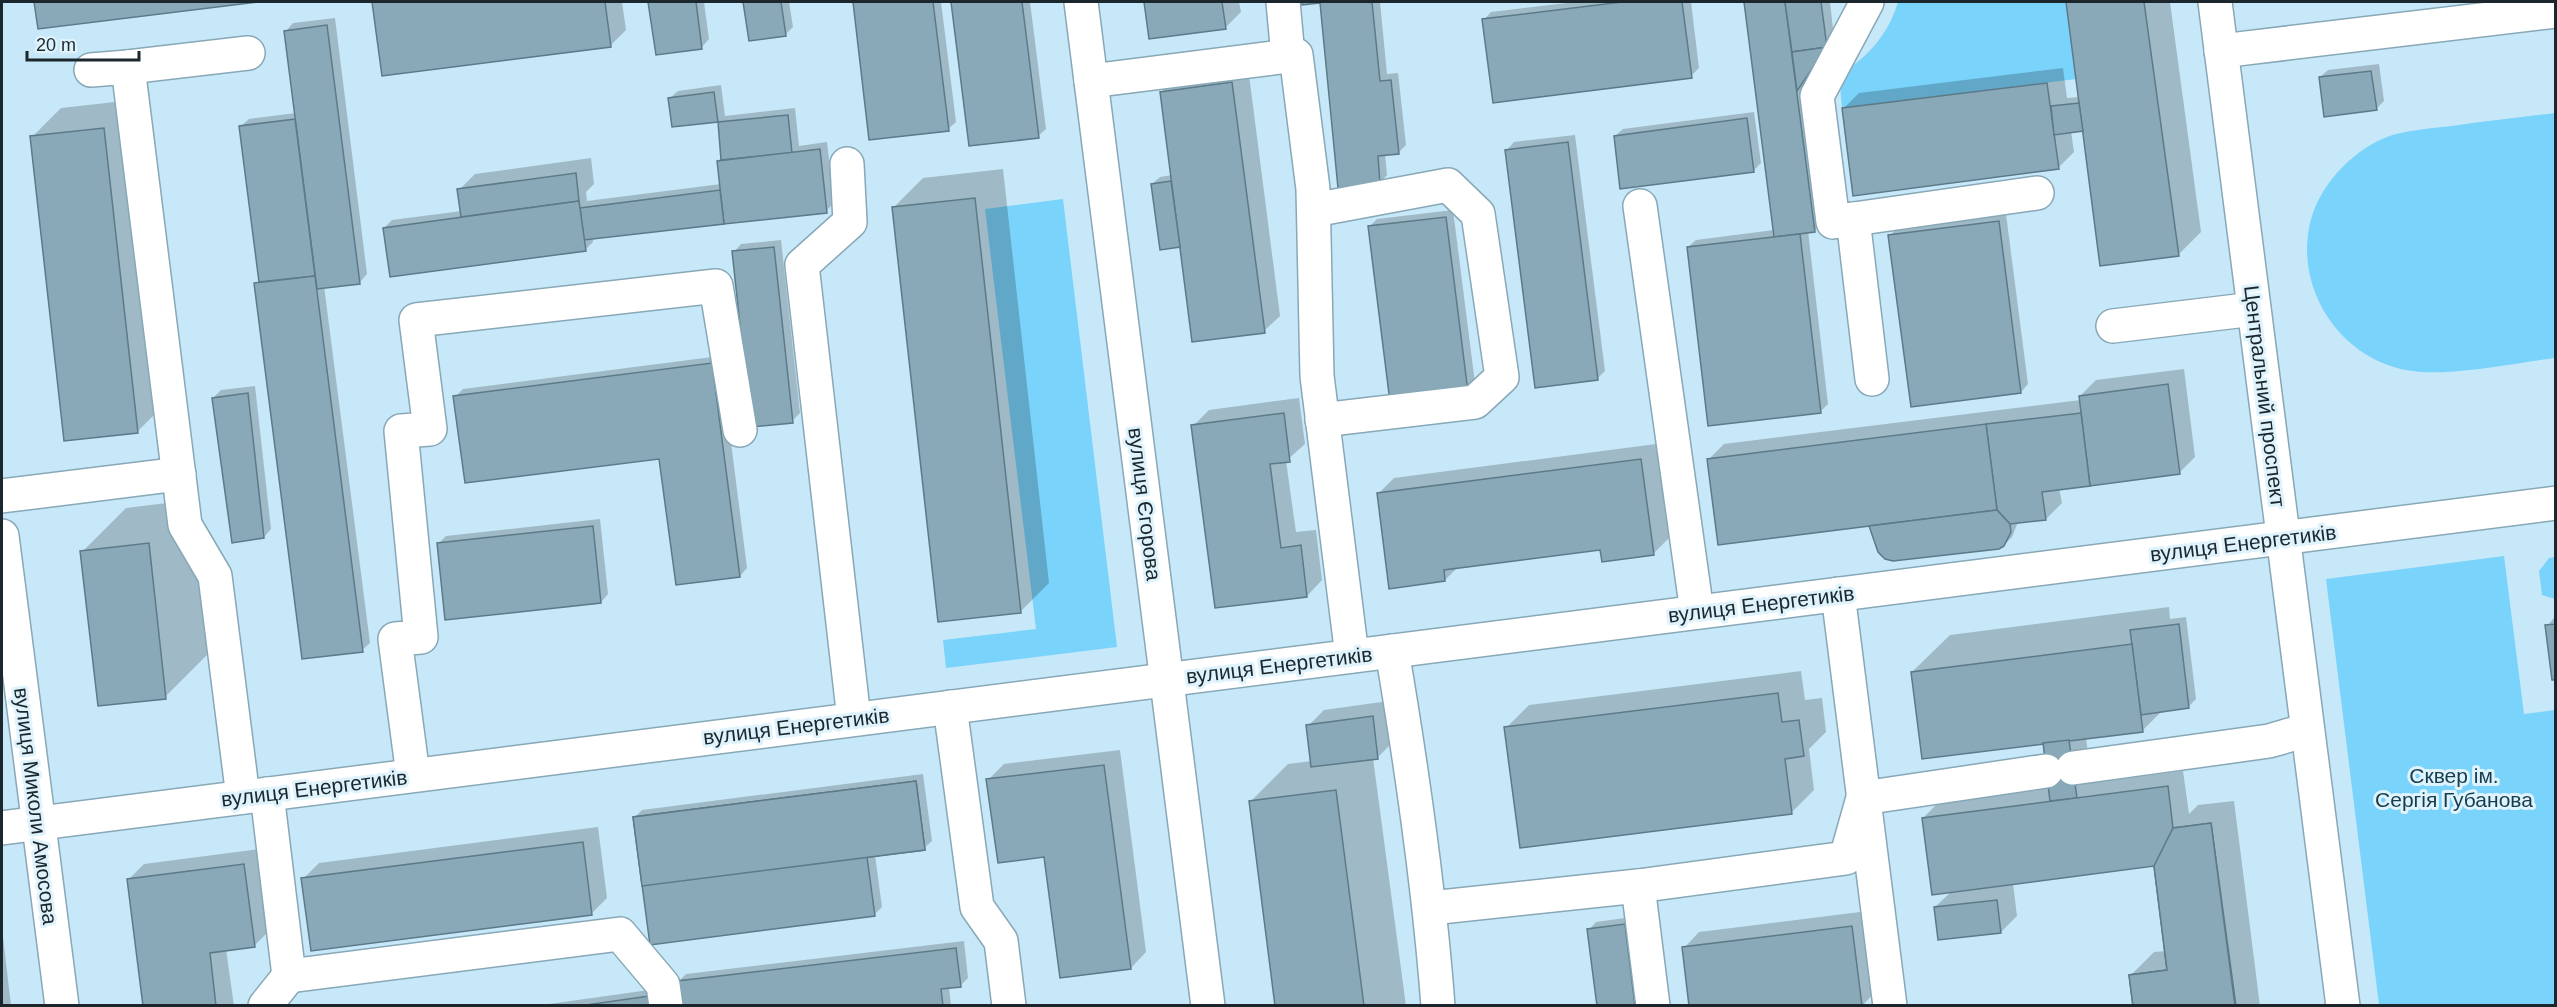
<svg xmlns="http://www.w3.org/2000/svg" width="2557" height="1007" viewBox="0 0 2557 1007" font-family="Arial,sans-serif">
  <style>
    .green { fill: #7ad3fa }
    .shadow { fill: #0003 }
    .building { fill: #89a9b8; stroke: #5c7a88; stroke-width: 1.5 }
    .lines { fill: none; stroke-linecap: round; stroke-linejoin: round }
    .minor-casing { stroke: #88a8b7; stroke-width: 36 }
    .minor { stroke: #fff; stroke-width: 33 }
    .labels { text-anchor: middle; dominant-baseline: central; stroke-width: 6; stroke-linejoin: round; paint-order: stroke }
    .street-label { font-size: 21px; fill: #1b272d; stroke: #dff3fd }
    .park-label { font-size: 21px; fill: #153d4e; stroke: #dff3fd }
  </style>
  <rect width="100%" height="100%" fill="#c7e8f8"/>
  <!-- green -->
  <g class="green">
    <path d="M1898 2H2066L2076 79 1842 108 1839 75C1868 57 1888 35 1898 2Z"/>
    <path d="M2555 113V358C2515 363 2445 378 2406 370 2342 358 2297 293 2309 228 2316 191 2344 159 2376 142 2398 130 2428 129 2452 126 2486 121 2521 117 2555 113Z"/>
    <path d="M1063 199 1117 647 946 668 943 640 1036 629 985 209Z"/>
    <path d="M2504 556 2524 714 2555 710V1005H2379L2326 579Z"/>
    <path d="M2555 557H2556L2555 599 2542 595 2539 571 2549 558Z"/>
  </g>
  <!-- shadow -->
  <g class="shadow">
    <path d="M35 2H247L39 28Z"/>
    <path d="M373 2H622L626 30 610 46 383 75Z"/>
    <path d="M650 2H704L709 39 702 47 657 54Z"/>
    <path d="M745 2H789L793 27 785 35 750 40Z"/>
    <path d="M855 2H941L956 122 948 129 871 138Z"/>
    <path d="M952 2H1030L1046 129 1038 136 970 145Z"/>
    <path d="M1145 2H1239L1241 12 1225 28 1150 38Z"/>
    <path d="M1304 2H1380L1387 74 1398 73 1406 145 1398 153 1385 154 1387 175 1380 183 1340 187 1321 2 1304 3Z"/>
    <path d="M1575 2H1691L1699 68 1691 76 1484 20 1491 12Z"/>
    <path d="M1745 2H1830L1834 38 1804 82 1822 223 1814 231H1808L1828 404 1820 412 1688 247 1696 240 1774 230Z"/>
    <path d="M2068 2H2170L2201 232 2178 255 2084 129 2071 131 2074 152 2058 168 1843 109 1859 93 2063 68 2067 98 2080 97Z"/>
    <path d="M335 18 367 274 360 282 324 286 370 643 362 650 256 284 260 279 241 126 249 119 296 113 286 31 293 23Z"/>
    <path d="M2379 64 2384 101 2376 109 2320 77 2328 70Z"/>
    <path d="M1248 67 1280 316 1264 331 1181 244 1152 184 1160 177 1172 175 1161 93 1177 77Z"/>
    <path d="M721 85 725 116 795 108 799 146 827 142 834 203 826 211 593 238V242L585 250 384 228 392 220 462 211 459 190 475 174 591 158 594 184 586 192 587 201 721 184 718 161 723 157 719 121 673 126 670 98 678 91Z"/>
    <path d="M133 100 167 402 138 431 32 137 61 108Z"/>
    <path d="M1754 112 1761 163 1753 171 1615 136 1623 129Z"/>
    <path d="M1575 135 1605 371 1597 379 1507 150 1514 142Z"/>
    <path d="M1003 169 1049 583 1020 612 894 207 923 178Z"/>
    <path d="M1453 210 1475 383 1467 391 1369 227 1377 219Z"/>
    <path d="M2006 214 2028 384 2021 392 1890 236 1897 228Z"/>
    <path d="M781 240 800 413 792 421 734 252 741 244Z"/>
    <path d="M720 356 747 568 740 576 661 457 455 397 463 389Z"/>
    <path d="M2184 369 2195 457 2179 473 2059 488 2062 503 2046 519 2018 522 2012 537 2004 545 1870 524 1708 460 1724 444 2081 400 2080 396 2096 380Z"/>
    <path d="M255 386 271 529 264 537 213 398 221 390Z"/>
    <path d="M1299 398 1305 444 1286 461 1296 532 1316 530 1322 580 1307 596 1193 426 1209 410Z"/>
    <path d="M1656 444 1669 538 1653 554 1601 548 1458 567 1445 580 1378 494 1394 478Z"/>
    <path d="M192 500 209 653 165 697 82 552 126 508Z"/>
    <path d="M600 519 608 594 601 602 438 544 446 536Z"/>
    <path d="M2169 607 2170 619 2186 617 2196 699 2188 707 2163 710 2142 731 2086 738 2092 783 2183 771 2189 814 2198 805 2234 801 2260 1006H2135L2131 975 2154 952 2166 951 2155 865 2013 883 2017 916 2001 932 1935 907 1952 891 1923 818 1939 802 2050 788 2044 743 1912 672 1950 635Z"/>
    <path d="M2554 618 2556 623H2553V626H2547Z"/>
    <path d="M1801 671 1805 700 1822 698 1826 732 1809 749 1814 790 1791 813 1506 728 1529 705Z"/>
    <path d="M1389 701 1394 741 1378 757 1373 758 1406 1006H1277L1250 802 1288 764 1312 761 1308 726 1324 710Z"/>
    <path d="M1120 750 1146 952 1131 968 988 780 1004 764Z"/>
    <path d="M923 774 932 841 924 848 875 855 882 907 874 915 634 818 642 810Z"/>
    <path d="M598 827 607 898 591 914 303 879 319 863Z"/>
    <path d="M260 849 270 930 254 946 226 949 234 1006H145L128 880 144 864Z"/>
    <path d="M1868 911 1877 990 1862 1006 1684 948 1699 932Z"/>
    <path d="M1632 917 1643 1006H1598L1589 930 1596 922Z"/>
    <path d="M2 928 11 1006H2Z"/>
    <path d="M964 941 968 978 960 986 949 987 951 1006H681L678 982 686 974Z"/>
    <path d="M656 989 658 1006H535Z"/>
  </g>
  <!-- building -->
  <g class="building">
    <path d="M34 2H259L38 29Z"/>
    <path d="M372 2H605L611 47 382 76Z"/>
    <path d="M648 2H696L702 49 656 55Z"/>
    <path d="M743 2H781L786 36 749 41Z"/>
    <path d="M853 2H933L949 131 869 140Z"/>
    <path d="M951 2H1022L1039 138 969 146Z"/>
    <path d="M1144 2H1222L1226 29 1149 39Z"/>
    <path d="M1302 2H1372L1380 81 1391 80 1399 154 1378 156 1380 184 1338 188 1320 3 1302 5Z"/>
    <path d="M1622 2H1682L1692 78 1493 103 1482 19Z"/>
    <path d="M1744 2H1785L1815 232 1774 237Z"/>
    <path d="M1785 2H1821L1827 47 1792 52Z"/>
    <path d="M2066 2H2144L2179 256 2100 266Z"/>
    <path d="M327 25 360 284 317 289 284 31Z"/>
    <path d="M1827 47 1797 91 1792 52Z"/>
    <path d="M2371 71 2377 110 2324 117 2319 77Z"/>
    <path d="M1232 82 1265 333 1192 342 1160 92Z"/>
    <path d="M2047 83 2059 169 1853 196 1842 108Z"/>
    <path d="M714 92 718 122 672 127 668 98Z"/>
    <path d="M2079 103 2083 131 2054 135 2051 106Z"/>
    <path d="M788 115 792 153 721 160 718 122Z"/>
    <path d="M1747 118 1754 172 1620 189 1614 136Z"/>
    <path d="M295 119 315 276 259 282 239 126Z"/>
    <path d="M104 128 138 433 64 441 30 136Z"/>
    <path d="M1568 142 1598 380 1535 388 1505 150Z"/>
    <path d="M820 149 827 213 724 224 717 161Z"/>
    <path d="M576 173 579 201 461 217 457 189Z"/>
    <path d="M1171 181 1180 247 1160 250 1151 184Z"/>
    <path d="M720 190 724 224 584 240 580 208Z"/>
    <path d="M975 198 1021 613 938 622 892 207Z"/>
    <path d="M579 201 586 251 390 277 383 228Z"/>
    <path d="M1446 217 1468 392 1390 402 1368 226Z"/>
    <path d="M1999 221 2021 393 1911 407 1888 235Z"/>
    <path d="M1800 234 1821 413 1708 426 1687 247Z"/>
    <path d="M774 247 793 423 751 427 732 251Z"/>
    <path d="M315 276 363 652 302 659 254 283Z"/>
    <path d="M712 363 740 577 676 585 659 459 465 483 453 396Z"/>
    <path d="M2168 384 2180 474 2090 486 2079 396Z"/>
    <path d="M248 393 264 538 232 543 212 398Z"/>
    <path d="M1284 413 1290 462 1270 464 1281 548 1301 545 1307 597 1215 608 1191 425Z"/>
    <path d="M2081 413 2090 486 2042 492 2046 520 2010 524 1997 510 1986 424Z"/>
    <path d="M1986 424 1997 510 1718 545 1707 459Z"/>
    <path d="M1641 459 1654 555 1602 562 1600 550 1444 570 1445 581 1389 589 1377 493Z"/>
    <path d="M1997 510 2010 524 2011 532 2004 546 1999 549 1893 561 1885 559 1878 552 1869 526Z"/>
    <path d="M593 526 601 603 445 620 437 543Z"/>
    <path d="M149 543 166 699 98 706 80 551Z"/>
    <path d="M2179 624 2189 708 2141 715 2130 630Z"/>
    <path d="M2556 624V680H2552L2545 625Z"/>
    <path d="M2132 644 2143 732 1922 759 1911 672Z"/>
    <path d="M1778 693 1782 722 1799 720 1804 756 1785 759 1792 814 1520 848 1504 727Z"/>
    <path d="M1373 716 1378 759 1311 767 1306 725Z"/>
    <path d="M2069 740 2077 798 2050 801 2043 743Z"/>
    <path d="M1104 765 1131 969 1060 978 1044 857 998 863 986 779Z"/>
    <path d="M916 781 925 850 867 857 875 916 650 945 633 817Z"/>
    <path d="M916 781 925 850 642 886 633 817Z"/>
    <path d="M2168 786 2173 828 2211 823 2236 1006H2133L2129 975 2167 970 2154 866 1932 895 1922 818Z"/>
    <path d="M1336 790 1364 1006H1275L1249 801Z"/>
    <path d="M2211 823 2235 1006H2133L2129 975 2167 970 2154 866 2173 828Z"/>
    <path d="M583 842 592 915 311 951 301 878Z"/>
    <path d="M244 864 255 947 210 953 216 1006H143L127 879Z"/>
    <path d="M1997 900 2001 933 1938 940 1934 907Z"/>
    <path d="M1625 924 1635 1006H1597L1587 929Z"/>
    <path d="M1852 926 1862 1006H1689L1682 947Z"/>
    <path d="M956 948 961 987 941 989 943 1006H680L677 981Z"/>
    <path d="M649 996 650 1006H579Z"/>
  </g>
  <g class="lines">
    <!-- minor casing -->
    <g class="minor-casing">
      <g id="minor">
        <path d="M1081 2 1208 1006"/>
        <path d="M1283 2 1288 56"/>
        <path d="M1867 2 1817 96 1833 222 2037 193"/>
        <path d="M2215 2 2343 1006"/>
        <path d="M2221 51 2556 11"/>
        <path d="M128 67 248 53"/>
        <path d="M91 70 128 67 185 525 215 576 243 797"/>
        <path d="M1091 81 1296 55 1313 189 1317 376 1352 656"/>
        <path d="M847 164 850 222 802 265 854 719"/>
        <path d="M1640 206 1697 612"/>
        <path d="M1314 210 1448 185 1478 214 1502 377 1475 402 1322 420"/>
        <path d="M1853 219 1872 379"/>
        <path d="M2113 326 2254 309"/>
        <path d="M2 496 179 474"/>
        <path d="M2 536 62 1006"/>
        <path d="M1838 594 1890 1006"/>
        <path d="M1392 651C1412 769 1429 886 1438 1006"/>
        <path d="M950 707 977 907 1001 941 1009 1006"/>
        <path d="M2073 768 2269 741 2307 730"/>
        <path d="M413 775 395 639 421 637 401 431 430 429 416 320 716 286 740 430"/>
        <path d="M267 794 289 976 620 934 663 985 666 1006"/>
        <path d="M2 828 2556 503"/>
        <path d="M1638 886 1653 1006"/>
        <path d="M1431 908 1638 886 1846 858 1863 798 2046 771"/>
        <path d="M265 1006 289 976"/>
      </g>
    </g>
    <!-- minor -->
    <use href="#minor" class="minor"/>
  </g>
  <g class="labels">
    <!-- street labels -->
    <g class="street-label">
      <text transform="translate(2265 396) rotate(83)">Центральний проспект</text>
      <text transform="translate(1145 504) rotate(83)">вулиця Єгорова</text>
      <text transform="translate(2243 543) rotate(-7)">вулиця Енергетиків</text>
      <text transform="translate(1761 604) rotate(-7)">вулиця Енергетиків</text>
      <text transform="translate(1279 665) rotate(-7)">вулиця Енергетиків</text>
      <text transform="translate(796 726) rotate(-7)">вулиця Енергетиків</text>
      <text transform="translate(314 788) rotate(-7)">вулиця Енергетиків</text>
      <text transform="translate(36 806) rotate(83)">вулиця Миколи Амосова</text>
    </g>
    <!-- park labels -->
    <g class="park-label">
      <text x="2454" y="775">Сквер ім.<tspan x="2454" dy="24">Сергія Губанова</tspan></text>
    </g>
  </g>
  <!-- border -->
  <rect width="2557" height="1007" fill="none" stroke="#1b272d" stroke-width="6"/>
  <!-- scale -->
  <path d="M27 51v9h112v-9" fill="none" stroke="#1b272d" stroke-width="3"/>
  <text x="36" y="51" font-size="18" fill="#1b272d" stroke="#dff3fd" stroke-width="4.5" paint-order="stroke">20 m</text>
</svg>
